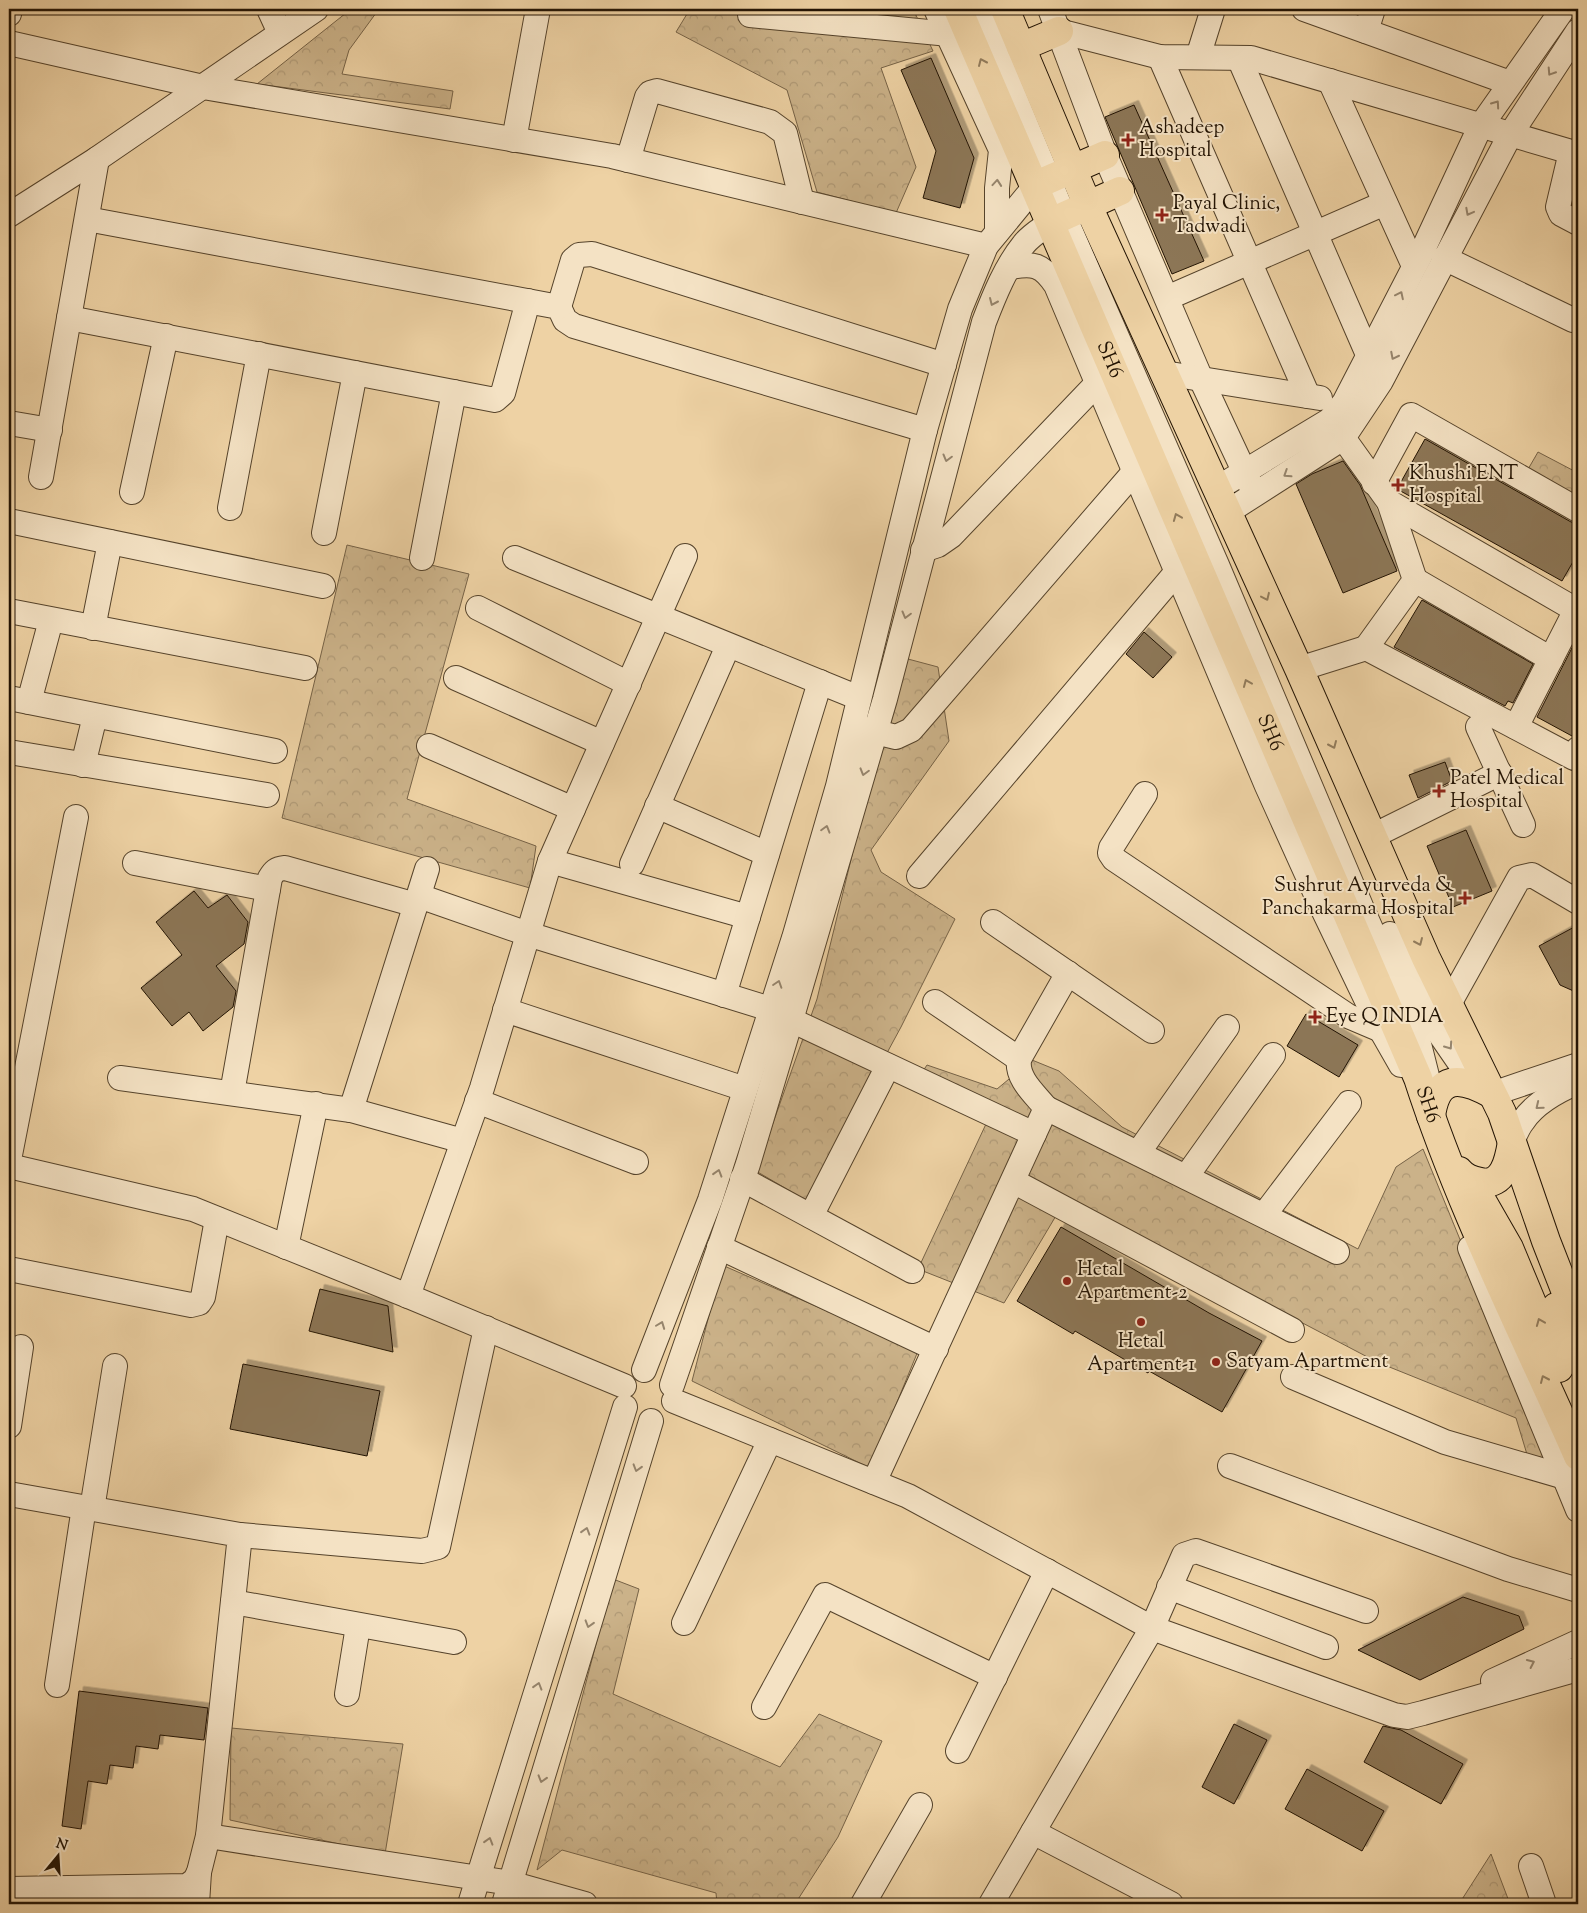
<svg xmlns="http://www.w3.org/2000/svg" width="1587" height="1913" viewBox="0 0 1587 1913" font-family="'Sorts Mill Goudy',serif">
  <style>
    .forest { fill: url(#forest-crowns); stroke: #766246 }
    .building { fill: #8c7657; stroke: #221303; filter: url(#shadow) }
    .lines { fill: none; stroke-linecap: round; stroke-linejoin: round }
    .minor-casing { stroke: #55432b; stroke-width: 26 }
    .major-casing { stroke: #221303; stroke-width: 30 }
    .minor { stroke: #f4e2c4; stroke-width: 24 }
    .major { stroke: #eed2a4; stroke-width: 28 }
    .oneway { stroke: #927c5c }
    .oneway2 { stroke: #96856d }
    .poi-dot { fill: #8f2418; stroke: #f4e2c4; stroke-width: 2 }
    .labels { text-anchor: middle; dominant-baseline: central; stroke-width: 4; stroke-linejoin: round; paint-order: stroke }
    .poi-label { font-size: 20px; fill: #221303; stroke: #f4e2c4; text-anchor: start }
    .street-label { font-size: 20px; fill: #221303; stroke: #f4e2c4 }
  </style>
  <defs>
    <pattern id="forest-crowns" width="20" height="18" patternUnits="userSpaceOnUse" patternTransform="scale(1.25)"><rect width="20" height="18" fill="#cbb289"/><path d="M2 6a3 3 0 1 1 6 0M12 15a3 3 0 1 1 6 0" fill="none" stroke="#ae9875"/></pattern>
    <filter id="shadow"><feDropShadow dx="4.5" dy="-4.5" stdDeviation="0" flood-color="#0004"/></filter>
  </defs>
  <rect width="100%" height="100%" fill="#eed2a4"/>
  <filter id="stains"><feTurbulence type="fractalNoise" baseFrequency=".004" numOctaves="4"/><feColorMatrix values="0 0 0 0 .2 0 0 0 0 .09 0 0 0 0 .02 0 0 0 .5 -.17"/></filter>
  <radialGradient id="worn" r=".72"><stop offset=".6" stop-color="#630" stop-opacity="0"/><stop offset="1" stop-color="#630" stop-opacity=".3"/></radialGradient>
  <!-- forest -->
  <g class="forest">
    <path d="M351 9H379L349 50 342 74 453 91 450 109 257 84Z"/>
    <path d="M690 9H913L933 51 881 68 916 167 896 213 817 192 787 90 676 32Z"/>
    <path d="M1538 452 1578 473V498L1527 471Z"/>
    <path d="M347 545 469 574 407 799 536 846 530 888 282 818Z"/>
    <path d="M908 659 938 667 949 741 871 850 881 872 955 919 901 1027 807 1201 756 1171 817 999 867 794Z"/>
    <path d="M1032 1060 1059 1071 1122 1127 1358 1249 1396 1167 1423 1149 1551 1462 1529 1461 1516 1418 1377 1362 1066 1199 1004 1303 918 1269 986 1124 921 1074 927 1065 997 1089Z"/>
    <path d="M722 1265 918 1351 870 1468 692 1381Z"/>
    <path d="M613 1579 639 1589 613 1694 780 1767 819 1714 882 1741 838 1837 795 1904H717L716 1893 562 1850 537 1870Z"/>
    <path d="M231 1728 403 1744 385 1854 230 1820Z"/>
    <path d="M1491 1854 1510 1904H1459Z"/>
  </g>
  <!-- building -->
  <g class="building">
    <path d="M931 58 974 158 960 208 923 198 936 151 901 70Z"/>
    <path d="M1134 105 1204 261 1172 274 1105 117Z"/>
    <path d="M1425 439 1571 522 1578 524V553L1562 581 1397 489Z"/>
    <path d="M1343 461 1360 485 1397 571 1343 593 1296 484 1312 474Z"/>
    <path d="M1422 600 1533 664 1513 703 1508 701 1505 706 1394 647Z"/>
    <path d="M1144 632 1172 657 1153 678 1126 654Z"/>
    <path d="M1578 636V726L1572 736 1537 717Z"/>
    <path d="M1445 762 1452 781 1418 798 1409 775Z"/>
    <path d="M1466 830 1492 891 1453 907 1427 846Z"/>
    <path d="M194 891 208 908 227 895 248 922 244 944 216 966 236 991 233 1007 203 1031 189 1012 172 1026 141 988 182 955 156 922Z"/>
    <path d="M1578 925V993L1560 985 1539 946Z"/>
    <path d="M1306 1014 1358 1045 1339 1077 1287 1046Z"/>
    <path d="M1061 1227 1209 1313 1262 1341 1222 1412 1149 1371 1148 1373 1075 1331 1073 1334 1017 1301Z"/>
    <path d="M320 1289 388 1306 393 1352 309 1331Z"/>
    <path d="M243 1364 380 1391 367 1456 230 1429Z"/>
    <path d="M1463 1597 1519 1616 1524 1629 1420 1680 1358 1650Z"/>
    <path d="M79 1691 208 1708 204 1740 160 1735 158 1749 136 1746 133 1768 110 1765 107 1784 88 1781 81 1829 62 1826Z"/>
    <path d="M1234 1724 1267 1740 1234 1804 1202 1787Z"/>
    <path d="M1383 1726 1401 1730 1463 1764 1441 1804 1364 1762Z"/>
    <path d="M1307 1769 1384 1811 1362 1851 1285 1809Z"/>
  </g>
  <g class="lines">
    <!-- minor casing -->
    <g class="minor-casing">
      <g id="minor">
        <path d="M269 9 280 33"/>
        <path d="M936 9 1001 150 997 188V232"/>
        <path d="M978 9 1064 216 1217 565 1363 911 1415 1028 1428 1080"/>
        <path d="M1050 9 1105 155 1201 379 1251 486"/>
        <path d="M1304 9 1510 83"/>
        <path d="M9 14 10 9"/>
        <path d="M750 15 960 35"/>
        <path d="M1059 31 1160 57 1251 58 1578 154"/>
        <path d="M1366 31 1373 9"/>
        <path d="M9 43 203 87 612 156 986 246"/>
        <path d="M1160 57 1308 396"/>
        <path d="M1198 57 1213 9"/>
        <path d="M1239 58 1369 357"/>
        <path d="M1330 81 1414 266"/>
        <path d="M514 140 538 9"/>
        <path d="M1571 152 1558 207 1561 214 1578 223"/>
        <path d="M628 160 647 97 650 93 657 91 770 122 785 133 802 202"/>
        <path d="M9 215 97 159 316 9"/>
        <path d="M87 219 559 307 565 320 574 326 925 430"/>
        <path d="M1444 258 1573 320"/>
        <path d="M1010 267C1033 263 1042 264 1056 285L1267 786 1319 901 1381 1030 1401 1065"/>
        <path d="M1167 298 1385 203"/>
        <path d="M559 307 573 260 579 255 592 254 944 365"/>
        <path d="M69 318 495 400 503 393 528 301"/>
        <path d="M1164 373 1320 398"/>
        <path d="M9 423 50 430"/>
        <path d="M1334 425 1389 502 1415 580 1366 648 1574 758 1578 749"/>
        <path d="M41 477 97 159"/>
        <path d="M1374 483 1411 415 1578 510"/>
        <path d="M1216 489 1330 420 1344 403 1421 254 1480 127 1563 9"/>
        <path d="M132 492 166 336"/>
        <path d="M1389 502 1576 610"/>
        <path d="M230 508 259 354"/>
        <path d="M1226 513 1343 438 1381 381 1510 135 1578 31"/>
        <path d="M9 521 323 586"/>
        <path d="M324 533 355 373"/>
        <path d="M923 550 938 545 951 536 1106 374"/>
        <path d="M422 558 454 392"/>
        <path d="M515 558 859 698"/>
        <path d="M1415 580 1551 659"/>
        <path d="M478 608 629 684"/>
        <path d="M9 611 305 668"/>
        <path d="M93 628 110 542"/>
        <path d="M1299 669 1366 648"/>
        <path d="M456 678 602 743"/>
        <path d="M9 698 275 751"/>
        <path d="M29 702 51 620"/>
        <path d="M1478 727 1523 825"/>
        <path d="M1516 727 1578 606"/>
        <path d="M859 728 896 737 911 730 1135 471"/>
        <path d="M429 746 573 809"/>
        <path d="M9 752 267 795"/>
        <path d="M83 765 95 716"/>
        <path d="M1145 794 1111 848 1110 853 1114 859 1348 1016 1381 1030"/>
        <path d="M657 806 767 854"/>
        <path d="M1373 836 1500 773"/>
        <path d="M550 861 748 917"/>
        <path d="M135 863 268 889"/>
        <path d="M632 864 728 646"/>
        <path d="M919 876 1186 561"/>
        <path d="M419 896 528 934 770 1009"/>
        <path d="M993 922 1152 1031"/>
        <path d="M1390 934 1435 1027 1475 1085"/>
        <path d="M724 995 820 682"/>
        <path d="M935 1002 1019 1059"/>
        <path d="M1449 1004 1519 878 1532 875 1578 902"/>
        <path d="M505 1010 745 1089"/>
        <path d="M791 1020 1034 1134"/>
        <path d="M120 1078 351 1110 463 1141"/>
        <path d="M232 1093 270 878C274 871 276 869 285 868L416 905"/>
        <path d="M1492 1094 1578 1065"/>
        <path d="M477 1101 636 1162"/>
        <path d="M1046 1108C1035 1094 1016 1079 1019 1059L1068 973"/>
        <path d="M351 1110 427 869"/>
        <path d="M1512 1142C1515 1135 1518 1127 1523 1121 1535 1103 1559 1090 1578 1082"/>
        <path d="M1138 1153 1227 1027"/>
        <path d="M9 1160 76 817"/>
        <path d="M9 1166 193 1209 408 1296 624 1386"/>
        <path d="M1186 1177 1273 1055"/>
        <path d="M742 1179 912 1271"/>
        <path d="M1013 1181 1292 1330"/>
        <path d="M1264 1215 1349 1103"/>
        <path d="M811 1216 888 1066"/>
        <path d="M286 1247 316 1104"/>
        <path d="M719 1247 936 1349"/>
        <path d="M1470 1248 1578 1510"/>
        <path d="M9 1269 191 1305 199 1303 203 1297 217 1219"/>
        <path d="M408 1296 482 1088 550 861 685 556"/>
        <path d="M644 1370 710 1200 794 938 838 786 925 430 960 309 986 246 1036 185"/>
        <path d="M1293 1377 1445 1442 1575 1480"/>
        <path d="M672 1385 748 1164 791 1020 885 699 984 322C994 296 1006 266 1024 244 1031 235 1042 229 1051 222"/>
        <path d="M674 1401 908 1496 1152 1628 1394 1715 1407 1717 1423 1713 1578 1669"/>
        <path d="M9 1426 21 1347"/>
        <path d="M1230 1466 1508 1569 1578 1590"/>
        <path d="M874 1482 1046 1108 1337 1252"/>
        <path d="M9 1494 240 1535 208 1836 199 1872 195 1880 187 1886 9 1889"/>
        <path d="M92 1509 115 1366"/>
        <path d="M240 1535 422 1551 438 1547 486 1328"/>
        <path d="M1169 1587 1326 1647"/>
        <path d="M233 1602 454 1642"/>
        <path d="M684 1623 770 1440"/>
        <path d="M1493 1681 1578 1642"/>
        <path d="M57 1685 84 1507"/>
        <path d="M347 1694 358 1626"/>
        <path d="M764 1707 825 1595 995 1677"/>
        <path d="M958 1751 1047 1571"/>
        <path d="M1033 1832 1171 1904"/>
        <path d="M208 1836 510 1883 585 1904"/>
        <path d="M1531 1866 1544 1904"/>
        <path d="M197 1904 199 1872"/>
        <path d="M470 1904 625 1407"/>
        <path d="M504 1904 651 1421"/>
        <path d="M863 1904 920 1805"/>
        <path d="M991 1904 1152 1628 1184 1555 1196 1551 1366 1611"/>
      </g>
    </g>
    <!-- major casing -->
    <g class="major-casing">
      <g id="major">
        <path id="s1" d="M958 9 1418 1078C1460 1208 1523 1331 1578 1456"/>
        <path d="M1005 9 1088 206 1299 669 1426 958 1502 1113 1546 1241 1578 1323"/>
        <path d="M1021 47 1059 31"/>
        <path d="M1036 185 1105 155"/>
        <path d="M1051 222 1120 191"/>
        <path d="M1431 1116C1437 1073 1461 1077 1492 1094"/>
        <path d="M1459 1171C1465 1178 1471 1180 1480 1182 1504 1187 1509 1160 1512 1142"/>
        <path d="M1478 1194 1509 1248 1559 1368"/>
        <path d="M1556 1307 1578 1361"/>
      </g>
    </g>
    <!-- minor -->
    <use href="#minor" class="minor"/>
    <!-- major -->
    <use href="#major" class="major"/>
  </g>
  <!-- one-way arrows -->
  <defs><path id="oneway-chevron" d="M-2-3.5L2.5 0L-2 3.5" fill="none" stroke-width="1.6" stroke-linecap="round" stroke-linejoin="round" transform="scale(1.25)"/></defs>
  <g class="oneway">
    <use href="#oneway-chevron" transform="translate(982 62) rotate(-114)"/>
    <use href="#oneway-chevron" transform="translate(1177 517) rotate(-112)"/>
    <use href="#oneway-chevron" transform="translate(1266 597) rotate(65)"/>
    <use href="#oneway-chevron" transform="translate(1247 683) rotate(-113)"/>
    <use href="#oneway-chevron" transform="translate(1333 745) rotate(66)"/>
    <use href="#oneway-chevron" transform="translate(1419 942) rotate(66)"/>
    <use href="#oneway-chevron" transform="translate(1540 1322) rotate(-112)"/>
    <use href="#oneway-chevron" transform="translate(1544 1379) rotate(-114)"/>
  </g>
  <g class="oneway2">
    <use href="#oneway-chevron" transform="translate(1551 72) rotate(123)"/>
    <use href="#oneway-chevron" transform="translate(1496 104) rotate(-55)"/>
    <use href="#oneway-chevron" transform="translate(997 183) rotate(-85)"/>
    <use href="#oneway-chevron" transform="translate(1469 212) rotate(118)"/>
    <use href="#oneway-chevron" transform="translate(1400 295) rotate(-64)"/>
    <use href="#oneway-chevron" transform="translate(993 302) rotate(114)"/>
    <use href="#oneway-chevron" transform="translate(1394 356) rotate(117)"/>
    <use href="#oneway-chevron" transform="translate(947 458) rotate(105)"/>
    <use href="#oneway-chevron" transform="translate(1287 474) rotate(147)"/>
    <use href="#oneway-chevron" transform="translate(906 615) rotate(105)"/>
    <use href="#oneway-chevron" transform="translate(864 772) rotate(106)"/>
    <use href="#oneway-chevron" transform="translate(826 829) rotate(-74)"/>
    <use href="#oneway-chevron" transform="translate(778 984) rotate(-72)"/>
    <use href="#oneway-chevron" transform="translate(1449 1046) rotate(55)"/>
    <use href="#oneway-chevron" transform="translate(1539 1106) rotate(141)"/>
    <use href="#oneway-chevron" transform="translate(718 1173) rotate(-73)"/>
    <use href="#oneway-chevron" transform="translate(661 1325) rotate(-69)"/>
    <use href="#oneway-chevron" transform="translate(637 1468) rotate(107)"/>
    <use href="#oneway-chevron" transform="translate(586 1531) rotate(-73)"/>
    <use href="#oneway-chevron" transform="translate(589 1624) rotate(107)"/>
    <use href="#oneway-chevron" transform="translate(1531 1663) rotate(-25)"/>
    <use href="#oneway-chevron" transform="translate(538 1686) rotate(-73)"/>
    <use href="#oneway-chevron" transform="translate(542 1779) rotate(107)"/>
    <use href="#oneway-chevron" transform="translate(489 1841) rotate(-73)"/>
  </g>
  <!-- markers -->
  <g class="poi-dot">
    <path d="M1125.5 132.5h5v5h5v5h-5v5h-5v-5h-5v-5h5z"/>
    <path d="M1159.5 207.5h5v5h5v5h-5v5h-5v-5h-5v-5h5z"/>
    <path d="M1395.5 477.5h5v5h5v5h-5v5h-5v-5h-5v-5h5z"/>
    <path d="M1436.5 783.5h5v5h5v5h-5v5h-5v-5h-5v-5h5z"/>
    <path d="M1462.5 890.5h5v5h5v5h-5v5h-5v-5h-5v-5h5z"/>
    <path d="M1312.5 1009.5h5v5h5v5h-5v5h-5v-5h-5v-5h5z"/>
    <circle cx="1067" cy="1281" r="5"/>
    <circle cx="1141" cy="1322" r="5"/>
    <circle cx="1216" cy="1362" r="5"/>
  </g>
  <g class="labels">
    <!-- poi labels -->
    <g class="poi-label">
      <text x="1139" y="128">Ashadeep<tspan x="1139" dy="23">Hospital</tspan></text>
      <text x="1173" y="204">Payal Clinic,<tspan x="1173" dy="23">Tadwadi</tspan></text>
      <text x="1409" y="474">Khushi ENT<tspan x="1409" dy="23">Hospital</tspan></text>
      <text x="1450" y="779">Patel Medical<tspan x="1450" dy="23">Hospital</tspan></text>
      <text x="1454" y="886" text-anchor="end">Sushrut Ayurveda &amp;<tspan x="1454" dy="23">Panchakarma Hospital</tspan></text>
      <text x="1326" y="1017">Eye Q INDIA</text>
      <text x="1077" y="1270">Hetal<tspan x="1077" dy="23">Apartment-2</tspan></text>
      <text x="1141" y="1342" text-anchor="middle">Hetal<tspan x="1141" dy="23">Apartment-1</tspan></text>
      <text x="1226" y="1362">Satyam Apartment</text>
    </g>
    <!-- street labels -->
    <g class="street-label">
      <text stroke="none"><textPath href="#s1" startOffset="382">SH6</textPath></text>
      <text stroke="none"><textPath href="#s1" startOffset="788">SH6</textPath></text>
      <text stroke="none"><textPath href="#s1" startOffset="1192">SH6</textPath></text>
    </g>
  </g>
  <!-- margin -->
  <rect width="1587" height="1913" fill="none" stroke="#eed2a4" stroke-width="30"/>
  <rect x="10" y="10" width="1567" height="1893" fill="none" stroke="#221303" stroke-width="2.5"/>
  <rect x="15" y="15" width="1557" height="1883" fill="none" stroke="#221303"/>
  <!-- north arrow -->
  <g transform="translate(58 1856) rotate(18)" stroke="#f4e2c4" stroke-width="4" paint-order="stroke">
  <path d="M0-4L9 19L0 12L-9 19Z" fill="#221303"/>
  <text y="-8" font-size="14" font-weight="bold" text-anchor="middle" fill="#221303">N</text>
  </g>
  <rect width="100%" height="100%" filter="url(#stains)"/>
  <rect width="100%" height="100%" fill="url(#worn)"/>
</svg>
